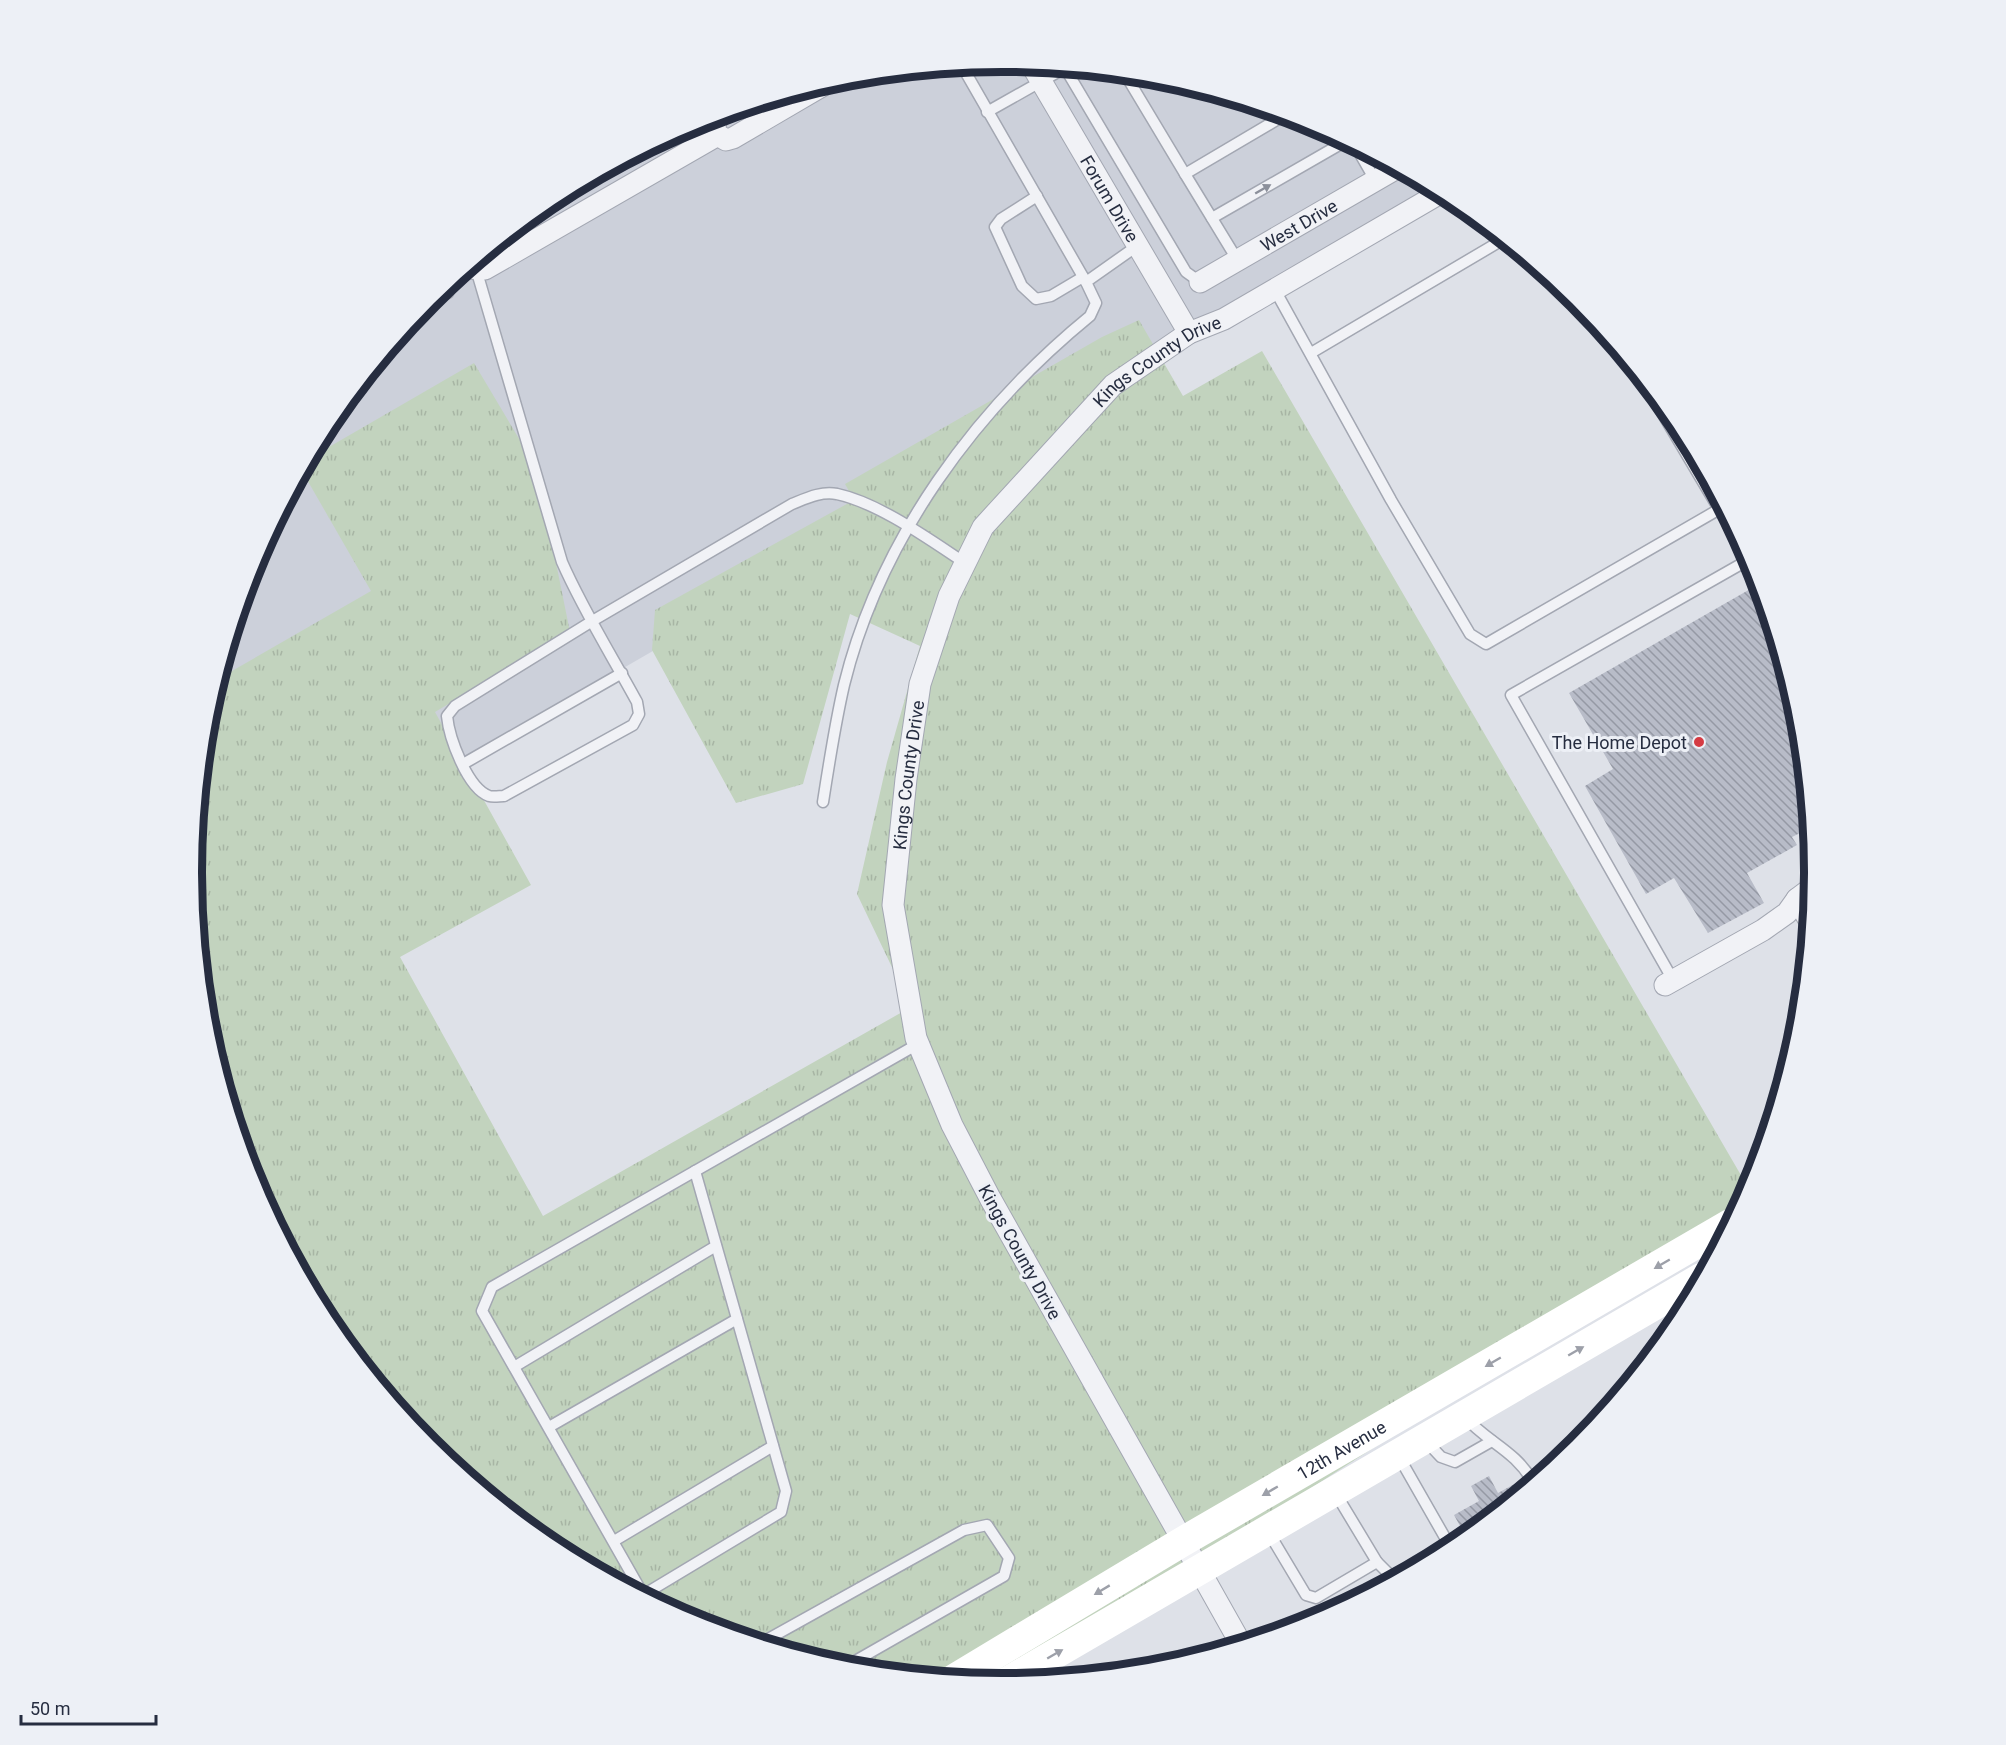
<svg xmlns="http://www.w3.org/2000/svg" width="2006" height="1745" viewBox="0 0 2006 1745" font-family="Roboto,sans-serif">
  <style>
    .built { fill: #ccd0da }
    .grass { fill: url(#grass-tufts) }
    .building { fill: url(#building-back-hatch) }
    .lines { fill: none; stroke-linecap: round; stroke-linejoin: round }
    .lane-casing { stroke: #a3a7b2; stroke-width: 13 }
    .street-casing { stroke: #a3a7b2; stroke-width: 23 }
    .lane { stroke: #f1f2f6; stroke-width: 10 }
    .street { stroke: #f1f2f6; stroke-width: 21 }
    .secondary { stroke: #fff; stroke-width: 30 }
    .oneway { fill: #8c909b }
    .oneway2 { fill: #9da0a9 }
    .poi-dot { fill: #d53b43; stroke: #edf0f6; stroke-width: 2 }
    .labels { text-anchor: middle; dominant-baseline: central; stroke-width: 6; stroke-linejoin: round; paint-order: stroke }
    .street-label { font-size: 18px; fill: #262d40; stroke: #edf0f6 }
    .poi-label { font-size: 18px; fill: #262d40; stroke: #edf0f6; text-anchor: end }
    .rim { fill: none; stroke: #262d40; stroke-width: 8 }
  </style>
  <defs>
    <pattern id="grass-tufts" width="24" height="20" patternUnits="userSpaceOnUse" patternTransform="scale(1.5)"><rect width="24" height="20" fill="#c2d3be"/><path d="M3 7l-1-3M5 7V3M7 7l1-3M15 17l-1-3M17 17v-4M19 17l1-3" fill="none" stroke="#a7b5a4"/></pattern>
    <pattern id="building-back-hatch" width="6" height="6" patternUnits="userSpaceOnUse" patternTransform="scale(1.5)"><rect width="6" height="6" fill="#b8bcc8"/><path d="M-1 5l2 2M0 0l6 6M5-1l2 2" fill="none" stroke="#9599a4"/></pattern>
  </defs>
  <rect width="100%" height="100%" fill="#dee1e8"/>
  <!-- built -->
  <path class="built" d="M1003 62 1162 77 1314 123 1442 192 1113 385 196 915 192 872 208 714 254 562 329 422 430 299 553 198 693 123 845 77Z"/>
  <!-- grass -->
  <path class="grass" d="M1139 320 1183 396 1262 351 1749 1189 1736 1213 1186 1569 983 1682 844 1668 692 1622 552 1547 429 1446 328 1323 254 1183 208 1030 192 872 208 714 218 679 371 591 302 471 310 458 474 363 537 469 570 632 435 712 531 885 400 957 543 1216 911 1007 857 894 887 762 920 646 850 614 803 784 736 803 652 650 655 610 854 500 845 484 1102 337Z"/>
  <!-- building -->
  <g class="building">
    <path d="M1759 584 1798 715 1810 828 1792 837 1797 845 1747 873 1764 903 1708 933 1674 878 1646 894 1585 786 1613 769 1569 693Z"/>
    <path d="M1489 1476 1498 1493 1518 1482 1522 1490 1466 1537 1454 1515 1479 1501 1471 1486Z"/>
  </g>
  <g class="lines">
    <!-- lane casing -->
    <g class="lane-casing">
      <g id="lane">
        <path d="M962 66 1086 282"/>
        <path d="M1065 68 1186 272 1200 282"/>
        <path d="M1125 74 1185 174 1285 115"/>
        <path d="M987 112 1065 68"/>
        <path d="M1355 145 1375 180"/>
        <path d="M1185 174 1238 261"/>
        <path d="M1037 196 1001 219 995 227 1022 286 1036 299 1051 296 1083 277"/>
        <path d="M1212 218 1346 141"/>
        <path d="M476 269 562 562C583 610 612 656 637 702L639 714 633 725 504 796C500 796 493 797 489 796 467 788 449 737 447 716L455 706 594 620 792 504C807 498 821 491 837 494 879 503 930 540 965 563"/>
        <path d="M1275 290 1391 500 1470 634 1486 644 1723 507"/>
        <path d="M427 303 448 293 455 278"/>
        <path d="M1311 353 1504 239"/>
        <path d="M1642 379 1719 509"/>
        <path d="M463 764 622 673"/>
        <path d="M823 802C829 763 835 724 844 685 880 539 975 410 1090 316L1096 303 1086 282 1137 246"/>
        <path d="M1673 980 1511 695 1750 559"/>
        <path d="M1800 994 1802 993"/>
        <path d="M1671 1298 1681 1316"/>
        <path d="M514 1367 716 1246"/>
        <path d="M1465 1417C1488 1443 1515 1450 1533 1482"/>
        <path d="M549 1427 737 1319"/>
        <path d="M1426 1441 1441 1457 1455 1462 1492 1441"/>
        <path d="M1399 1457 1451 1548"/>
        <path d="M1269 1533 1306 1595 1316 1598 1377 1562 1336 1494"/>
        <path d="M614 1541 773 1446"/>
        <path d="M1377 1562 1394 1579"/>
        <path d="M643 1595 781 1512 786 1491 695 1171"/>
        <path d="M644 1596 482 1311 492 1287 918 1044"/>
        <path d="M761 1643 964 1530 987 1525 1009 1558 1004 1576 843 1668"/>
      </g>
    </g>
    <!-- street casing -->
    <g class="street-casing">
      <g id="street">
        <path id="s1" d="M1031 64 1189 333"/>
        <path d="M718 116 714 129 718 135 726 140 733 138 827 83"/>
        <path d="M468 268 485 269 718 135"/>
        <path id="s2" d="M1200 282 1397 168"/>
        <path d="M1797 899 1809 920"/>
        <path d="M1665 985 1763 930 1787 913 1797 899 1813 887"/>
        <path id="s3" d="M1241 1644 990 1198 952 1125 916 1038 893 905 906 779 920 684 949 596 983 527 1113 385 1189 333 1224 319 1442 192"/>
      </g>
    </g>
    <!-- lane -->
    <use href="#lane" class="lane"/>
    <!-- street -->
    <use href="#street" class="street"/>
    <!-- secondary -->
    <g class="secondary">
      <path id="s4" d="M954 1679 1182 1542 1730 1224"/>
      <path d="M1005 1683 1701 1278"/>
    </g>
  </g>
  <!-- one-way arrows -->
  <defs><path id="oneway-solid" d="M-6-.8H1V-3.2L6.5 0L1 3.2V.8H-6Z" transform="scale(1.5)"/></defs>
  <use class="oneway" href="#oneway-solid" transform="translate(1263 189) rotate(-30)"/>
  <g class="oneway2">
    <use href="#oneway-solid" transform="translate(1662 1264) rotate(150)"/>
    <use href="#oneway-solid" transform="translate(1576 1351) rotate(-30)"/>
    <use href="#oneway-solid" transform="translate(1493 1362) rotate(150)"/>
    <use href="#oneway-solid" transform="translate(1270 1491) rotate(150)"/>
    <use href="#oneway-solid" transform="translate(1102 1590) rotate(149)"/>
    <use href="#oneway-solid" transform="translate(1055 1654) rotate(-30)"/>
  </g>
  <!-- markers -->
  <circle class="poi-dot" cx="1699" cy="742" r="6"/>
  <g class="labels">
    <!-- street labels -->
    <g class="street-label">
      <text stroke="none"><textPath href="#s1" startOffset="156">Forum Drive</textPath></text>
      <text stroke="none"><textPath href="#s2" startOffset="114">West Drive</textPath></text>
      <text stroke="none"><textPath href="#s3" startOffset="1458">Kings County Drive</textPath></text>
      <text stroke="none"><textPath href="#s3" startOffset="954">Kings County Drive</textPath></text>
      <text transform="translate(1020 1252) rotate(61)">Kings County Drive</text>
      <text stroke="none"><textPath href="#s4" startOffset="450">12th Avenue</textPath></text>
    </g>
    <!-- poi labels -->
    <g class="poi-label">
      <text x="1687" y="742">The Home Depot</text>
    </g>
  </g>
  <!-- crop -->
  <path d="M0 0H2006V1745H0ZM1002 72H1004A800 800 0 0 1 1804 872V873A800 800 0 0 1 1004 1673H1002A800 800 0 0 1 202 873V872A800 800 0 0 1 1002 72Z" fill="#edf0f6" fill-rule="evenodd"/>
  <path class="rim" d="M1002 72H1004A800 800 0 0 1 1804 872V873A800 800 0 0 1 1004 1673H1002A800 800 0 0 1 202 873V872A800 800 0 0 1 1002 72Z"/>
  <!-- scale -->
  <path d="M21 1715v9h135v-9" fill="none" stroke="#262d40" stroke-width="3"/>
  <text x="30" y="1715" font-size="18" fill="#262d40" stroke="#edf0f6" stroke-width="4.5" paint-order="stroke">50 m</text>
</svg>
